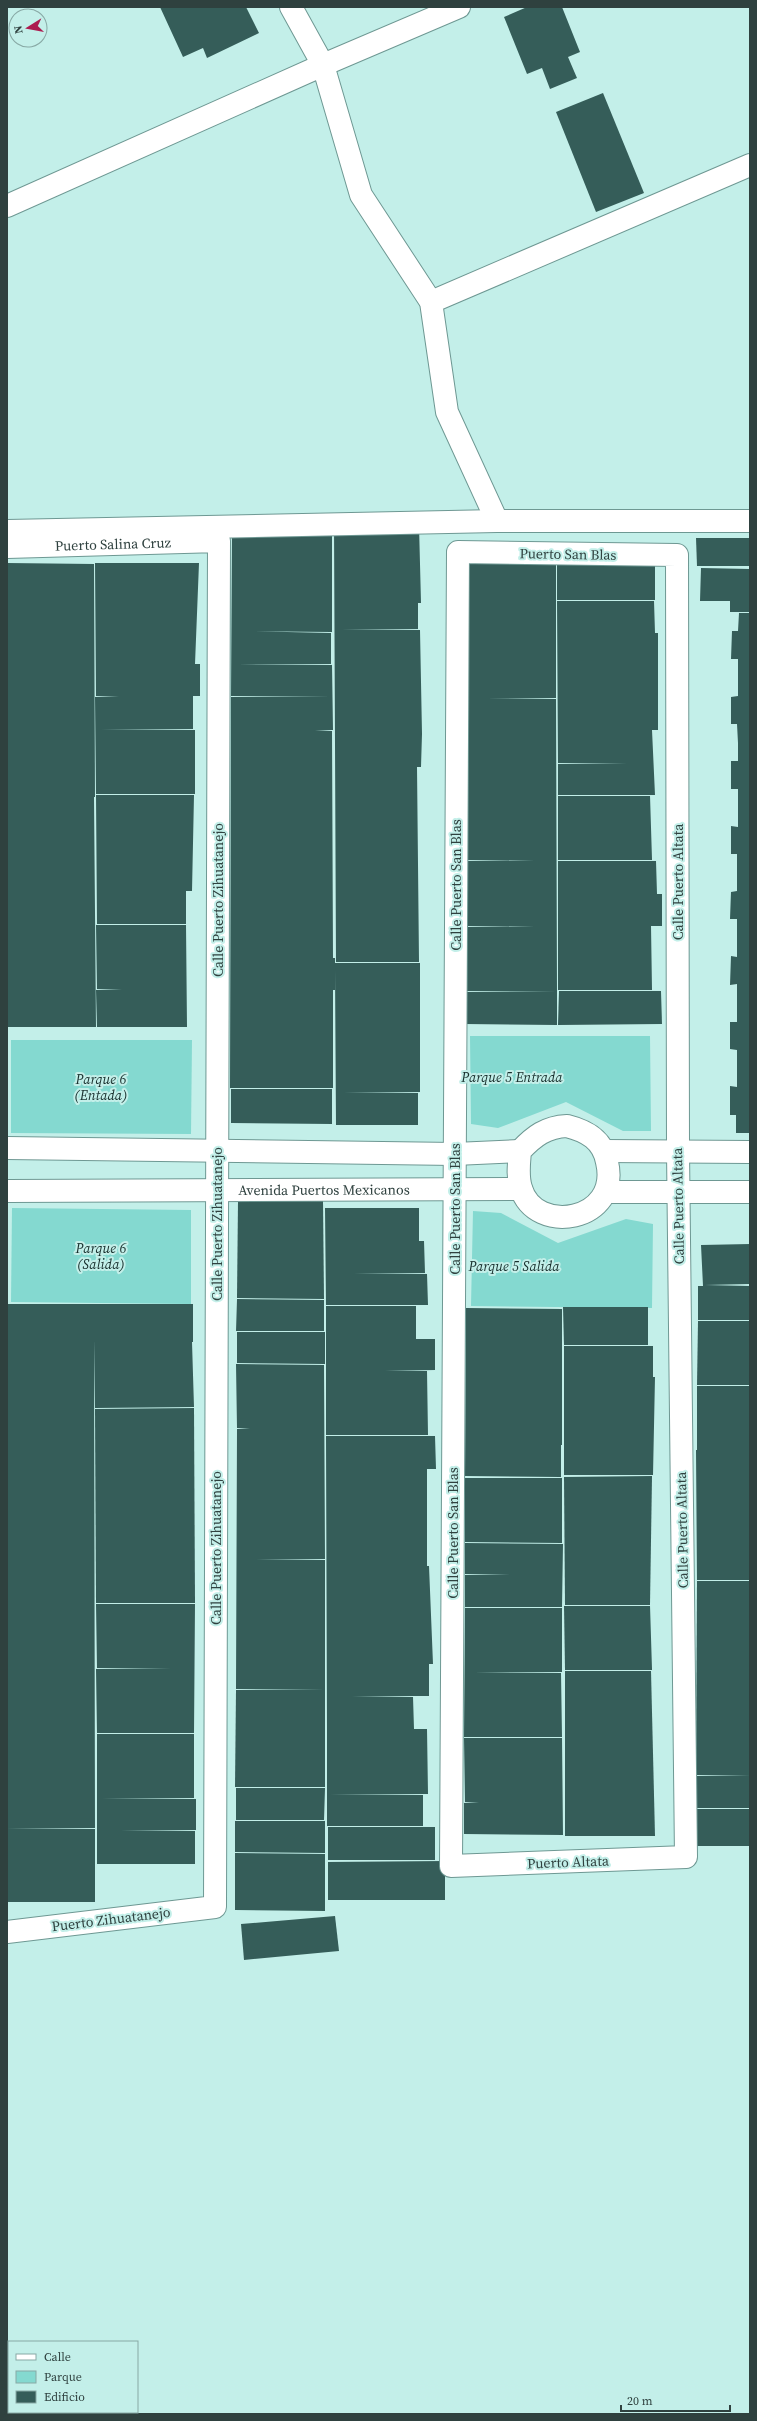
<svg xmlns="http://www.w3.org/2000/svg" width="757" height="2421" viewBox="0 0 757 2421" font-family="'Source Serif 4',serif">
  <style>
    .green { fill: #84d9d0 }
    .building { fill: #355d59 }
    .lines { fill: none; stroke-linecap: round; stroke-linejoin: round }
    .minor-casing { stroke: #6e9893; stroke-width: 24 }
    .minor { stroke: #fff; stroke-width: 22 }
    .labels { text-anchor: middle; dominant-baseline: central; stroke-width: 4; stroke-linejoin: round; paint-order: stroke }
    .street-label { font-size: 14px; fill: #2f413f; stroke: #c3efe9 }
    .park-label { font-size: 14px; font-style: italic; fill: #182f2d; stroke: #c3efe9 }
  </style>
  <rect width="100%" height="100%" fill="#c3efe9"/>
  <!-- green -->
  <g class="green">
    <path d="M470 1036H650L651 1131H623L566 1102 498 1128 471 1124Z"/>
    <path d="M11 1040H192L191 1134 11 1133Z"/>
    <path d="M12 1208 191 1210V1304L11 1302Z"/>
    <path d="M473 1211 501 1213 558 1243 626 1219 653 1224 652 1308 471 1306Z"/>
  </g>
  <!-- building -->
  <g class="building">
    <path d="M160 7H246L259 33 207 58 203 48 183 57Z"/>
    <path d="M527 7H562L580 52 568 57 577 78 550 89 542 68 527 74 504 17Z"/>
    <path d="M603 93 644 193 596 212 556 112Z"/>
    <path d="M334 525H419L421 603H418V629H342L420 630 422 734 421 767H417L419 962H336Z"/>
    <path d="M232 534 332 535V632L241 631 331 633V664H238L332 665 333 730H315L332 731 333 958H335V963H420V1092L344 1093H418V1125H336L335 970V990H333V1088H230L231 697H331L231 696Z"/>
    <path d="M696 538H750V566H697Z"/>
    <path d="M467 561 556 562V698H487L556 699 557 992 466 991 465 927 535 926H466V861H535L466 860V633H535H467Z"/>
    <path d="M7 563 94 564 95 797H27H94L96 1027H7Z"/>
    <path d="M95 563H199L195 664H200V696H193V729H101L195 730V794H96L95 697 119 696H96Z"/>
    <path d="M557 564 655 565V600H557Z"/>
    <path d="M701 568 750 569V612H730V601H700Z"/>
    <path d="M557 601H654L655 633H658V730H652L655 795H558V764L627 763H558Z"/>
    <path d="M739 613H750V1133H736V1115H730V1086L737 1087V1050L730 1049V1022H737V984L730 985 731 956 737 957V919H730L731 892 737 891V854H731V826L738 827V789H731V761H738V743L737 724H731V697L738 696V659H731L732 631H738Z"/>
    <path d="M96 795H194L192 891H186V924H97Z"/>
    <path d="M558 796H650L652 860H558Z"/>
    <path d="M558 861H656L657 894H662V926H651L652 990H558Z"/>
    <path d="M96 925H186L187 1027H97L96 990 122 989H97Z"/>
    <path d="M559 991H661L662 1024 558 1025Z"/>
    <path d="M465 992H557V1025L465 1024Z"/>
    <path d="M231 1089H332V1124L231 1123Z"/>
    <path d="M238 1201H323L324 1299 237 1298Z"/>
    <path d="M325 1208H419V1241H424L425 1273H354L427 1274 428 1305H326Z"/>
    <path d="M750 1244V1284L705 1285 750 1286V1320H698V1286H703L701 1245Z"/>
    <path d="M237 1299 324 1300V1331H236Z"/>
    <path d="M7 1304H193V1342H105H192L194 1407 95 1408 94 1340 95 1828H7V1372H19H7Z"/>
    <path d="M326 1306H416V1339H435V1370L385 1371H427L428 1435H326Z"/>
    <path d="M563 1307H648V1345H564Z"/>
    <path d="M466 1308 562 1309V1445H488H561V1477L465 1476Z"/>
    <path d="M698 1321H750V1385H697Z"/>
    <path d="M237 1332H325V1364L237 1363Z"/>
    <path d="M564 1346H653V1377H655L653 1475H564Z"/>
    <path d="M236 1364 324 1365 325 1559H256L325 1560V1690L236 1689 237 1429 250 1428H237Z"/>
    <path d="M697 1386H750V1580H697L696 1450H740H697Z"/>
    <path d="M194 1408 195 1603H96L95 1409Z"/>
    <path d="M326 1436H435L436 1469H427V1566H337H429L433 1664H429V1696H352L413 1697 414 1729H427L428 1794H330L423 1795V1826H327V1729H351H327Z"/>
    <path d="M652 1476 650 1605H565L564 1477Z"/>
    <path d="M465 1478H562V1543L465 1542Z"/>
    <path d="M465 1543 563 1544 562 1607H465V1575L514 1574H465Z"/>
    <path d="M697 1581H750V1776L696 1775Z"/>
    <path d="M96 1604H195L194 1733H97L96 1669 171 1668H97Z"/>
    <path d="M564 1606H650L652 1670H565Z"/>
    <path d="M465 1608H562V1672H474L561 1673 562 1737H464Z"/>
    <path d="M565 1671H651L655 1836H565Z"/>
    <path d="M236 1690H325V1787H235Z"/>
    <path d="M97 1734H194V1798L102 1799H196V1830H121L195 1831V1864H97Z"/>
    <path d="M464 1738H562L563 1835 464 1834V1803L479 1802H465Z"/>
    <rect x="696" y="1776" width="54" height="32"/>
    <path d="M236 1788H325L324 1820H236Z"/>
    <rect x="695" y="1809" width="55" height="37"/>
    <path d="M235 1821H325V1853L235 1852Z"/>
    <rect x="328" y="1827" width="107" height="33"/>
    <path d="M7 1828 95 1829V1902H7Z"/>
    <path d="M235 1853 325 1854V1911L235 1910Z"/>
    <path d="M445 1861V1900H328V1862Z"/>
    <path d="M335 1916 339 1951 244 1960 241 1924Z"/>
  </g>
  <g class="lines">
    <!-- minor casing -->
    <g class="minor-casing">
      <g id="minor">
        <path d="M291 7 323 65 361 195 431 302 447 412 497 521"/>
        <path d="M7 206 323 65 459 7"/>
        <path d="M431 302 750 165"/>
        <path d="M7 531 497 521H750"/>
        <path id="s1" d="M7 547 219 541 215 1907 7 1932"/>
        <path d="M458 552 677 555 678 1151 686 1857 451 1866Z"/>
        <path d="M567 1126C587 1131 603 1140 607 1162 621 1222 535 1236 521 1188 517 1176 519 1164 520 1151 534 1136 546 1127 567 1126Z"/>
        <path d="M7 1148 455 1154 520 1151"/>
        <path d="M605 1151 750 1152"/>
        <path id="s2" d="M7 1191 521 1189"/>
        <path d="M607 1192H750"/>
      </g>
    </g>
    <!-- minor -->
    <use href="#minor" class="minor"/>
  </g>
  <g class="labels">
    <!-- street labels -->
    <g class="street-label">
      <text stroke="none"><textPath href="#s1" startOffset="106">Puerto Salina Cruz</textPath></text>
      <text transform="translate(568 554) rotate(1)">Puerto San Blas</text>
      <text transform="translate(678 882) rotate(-90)">Calle Puerto Altata</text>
      <text transform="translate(456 885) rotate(-90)">Calle Puerto San Blas</text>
      <text transform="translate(218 900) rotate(-90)">Calle Puerto Zihuatanejo</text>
      <text stroke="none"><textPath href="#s2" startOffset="317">Avenida Puertos Mexicanos</textPath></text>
      <text transform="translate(678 1206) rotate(-91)">Calle Puerto Altata</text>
      <text transform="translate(455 1209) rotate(-90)">Calle Puerto San Blas</text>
      <text transform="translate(217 1224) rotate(-90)">Calle Puerto Zihuatanejo</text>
      <text transform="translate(682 1530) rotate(-91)">Calle Puerto Altata</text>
      <text transform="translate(453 1533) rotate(-90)">Calle Puerto San Blas</text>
      <text transform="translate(216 1548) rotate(-90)">Calle Puerto Zihuatanejo</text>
      <text transform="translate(568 1862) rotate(-2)">Puerto Altata</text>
      <text transform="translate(111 1919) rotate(-7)">Puerto Zihuatanejo</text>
    </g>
    <!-- park labels -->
    <g class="park-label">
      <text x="512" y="1077">Parque 5 Entrada</text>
      <text x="101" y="1079">Parque 6<tspan x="101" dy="16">(Entada)</tspan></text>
      <text x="101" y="1248">Parque 6<tspan x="101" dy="16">(Salida)</tspan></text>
      <text x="514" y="1266">Parque 5 Salida</text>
    </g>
  </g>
  <!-- border -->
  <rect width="757" height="2421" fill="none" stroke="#2f413f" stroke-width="16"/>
  <!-- legend -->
  <rect x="8" y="2341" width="130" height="72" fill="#c3efe9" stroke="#88a9a5"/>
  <rect x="16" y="2354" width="20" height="6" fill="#ffffff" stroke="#88a9a5"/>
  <text x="44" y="2361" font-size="12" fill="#2f413f">Calle</text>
  <rect x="16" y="2371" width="20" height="12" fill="#84d9d0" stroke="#88a9a5"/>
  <text x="44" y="2381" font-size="12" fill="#2f413f">Parque</text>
  <rect x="16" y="2391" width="20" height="12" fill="#355d59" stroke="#88a9a5"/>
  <text x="44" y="2401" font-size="12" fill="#2f413f">Edificio</text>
  <!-- north arrow -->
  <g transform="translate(28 28) rotate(259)"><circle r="19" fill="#c3efe9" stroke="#88a9a5"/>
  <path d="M0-3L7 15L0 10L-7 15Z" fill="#ac1b4f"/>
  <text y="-6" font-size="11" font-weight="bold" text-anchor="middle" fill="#2f413f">N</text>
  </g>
  <!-- scale -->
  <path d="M621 2405v6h109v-6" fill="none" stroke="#2f413f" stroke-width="2"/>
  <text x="627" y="2405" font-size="12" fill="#2f413f" stroke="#c3efe9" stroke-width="3" paint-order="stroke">20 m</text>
</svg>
